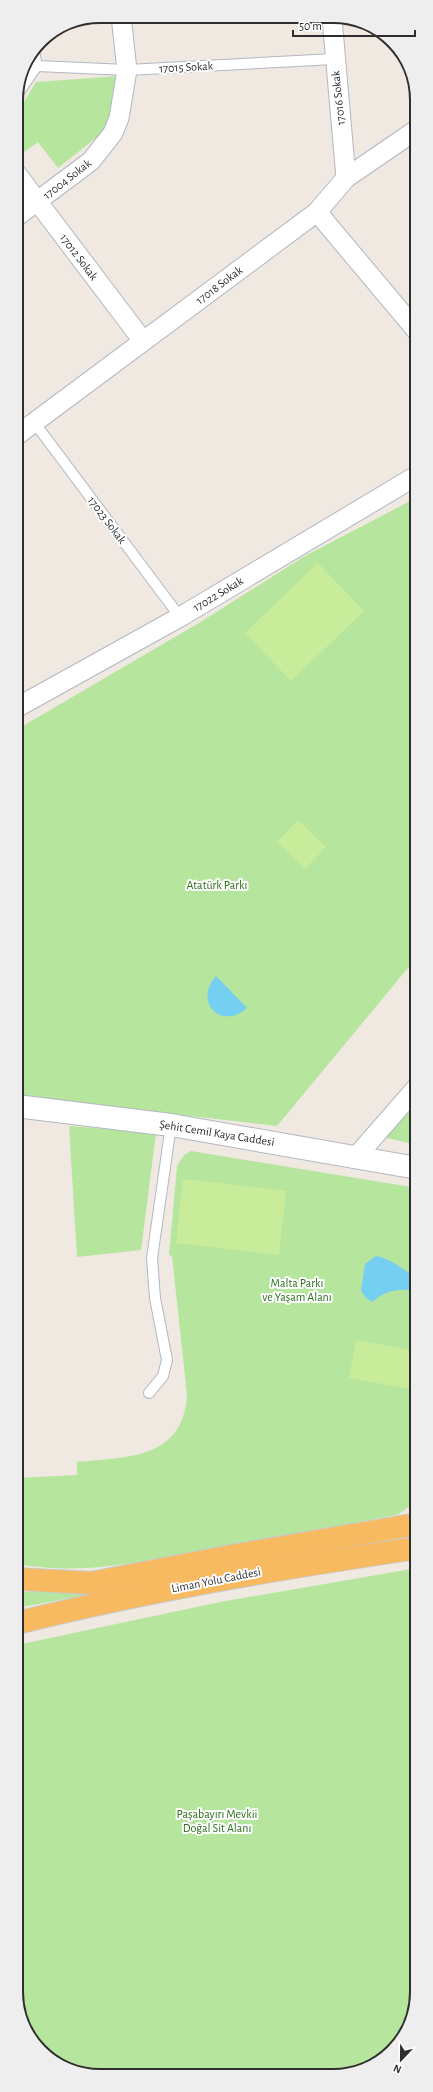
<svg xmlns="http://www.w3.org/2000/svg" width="433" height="2092" viewBox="0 0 433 2092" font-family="'Alegreya Sans',sans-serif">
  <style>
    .green { fill: #b6e59e }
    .pitch { fill: #c9ec9a }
    .water { fill: #75cff0 }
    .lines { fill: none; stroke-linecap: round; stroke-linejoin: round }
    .service-casing { stroke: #b4b7c1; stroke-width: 12 }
    .minor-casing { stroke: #b4b7c1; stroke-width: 21 }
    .tertiary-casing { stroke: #b4b7c1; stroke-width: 24 }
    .trunk-casing { stroke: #c9c9c9; stroke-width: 24 }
    .service { stroke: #fff; stroke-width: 10 }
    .minor { stroke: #fff; stroke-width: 19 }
    .tertiary { stroke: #fff; stroke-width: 22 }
    .trunk { stroke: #f8ba60; stroke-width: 22 }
    .labels { text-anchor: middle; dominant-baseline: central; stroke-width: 4; stroke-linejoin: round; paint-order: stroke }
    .street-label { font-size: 12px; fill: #2e2e2e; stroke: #fff }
    .park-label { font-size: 12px; fill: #2c6e1b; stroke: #fff }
    .rim { fill: none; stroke: #2e2e2e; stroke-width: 2 }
  </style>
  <rect width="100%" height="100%" fill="#efe9e1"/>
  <!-- green -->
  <g class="green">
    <path d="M120 76 117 104 102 133 58 168 38 142 16 158V115L36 82Z"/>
    <path d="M416 498 417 957 277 1126 16 1096V730L199 623 305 556Z"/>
    <path d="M417 1098V1145L383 1137Z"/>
    <path d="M69 1126 156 1133 141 1250 77 1257Z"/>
    <path d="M191 1151 417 1188V1503C408 1505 404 1512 396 1515 334 1527 273 1538 211 1549 146 1561 83 1576 17 1564V1478L77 1475V1462C126 1457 183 1460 187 1395L172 1256 169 1255 177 1166 184 1155Z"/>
    <path d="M417 1568V1997L396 2047 370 2067 343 2075 84 2074 37 2047 17 2002V1645L220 1602Z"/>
    <path d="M17 1591 19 1592 93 1591 92 1594 17 1608Z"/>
  </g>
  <!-- pitch -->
  <g class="pitch">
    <path d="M318 563 364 611 291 681 245 633Z"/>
    <path d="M298 820 326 847 305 869 277 842Z"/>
    <path d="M183 1179 286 1191 279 1255 176 1243Z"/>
    <path d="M356 1340 417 1351V1390L349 1378Z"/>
  </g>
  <!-- water -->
  <g class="water">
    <path d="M216 976 247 1008C221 1031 193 1002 216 976Z"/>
    <path d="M376 1256C389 1257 404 1271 417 1277V1291C399 1288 386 1290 372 1302L366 1298 361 1291 365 1264Z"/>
  </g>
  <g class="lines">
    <!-- service casing -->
    <g class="service-casing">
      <g id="service">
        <path d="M37 66 127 70 334 59"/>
        <path d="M16 96 37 66 34 51"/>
        <path d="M34 422 180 617"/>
        <path d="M149 1393 163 1376 167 1360 155 1298 152 1258 171 1125"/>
      </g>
    </g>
    <!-- minor casing -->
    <g class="minor-casing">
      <g id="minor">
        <path d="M332 18 346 178"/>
        <path d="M16 173 143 341"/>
        <path d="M317 212 416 330"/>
        <path d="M16 217 91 161 113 133 119 118 127 70 121 16"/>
        <path d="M16 436 317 212 346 178 416 130"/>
        <path d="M16 708 180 617 416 476"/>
        <path d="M356 1157 417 1087"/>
      </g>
    </g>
    <!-- tertiary casing -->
    <g class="tertiary-casing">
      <path id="tertiary" d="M16 1106 171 1125 417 1168"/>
    </g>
    <!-- trunk casing -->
    <g class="trunk-casing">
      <g id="trunk">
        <path d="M17 1579 91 1583 231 1556 417 1524"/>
        <path d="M17 1623C149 1590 282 1568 417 1548"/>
      </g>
    </g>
    <!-- service -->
    <use href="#service" class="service"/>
    <!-- minor -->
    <use href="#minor" class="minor"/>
    <!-- tertiary -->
    <use href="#tertiary" class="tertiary"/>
    <!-- trunk -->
    <use href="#trunk" class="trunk"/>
  </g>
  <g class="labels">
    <!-- street labels -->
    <g class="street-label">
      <text transform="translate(186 67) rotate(-3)">17015 Sokak</text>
      <text transform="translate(338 98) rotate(-96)">17016 Sokak</text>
      <text transform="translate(67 179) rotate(-38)">17004 Sokak</text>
      <text transform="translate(79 257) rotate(53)">17012 Sokak</text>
      <text transform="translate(219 285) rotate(-37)">17018 Sokak</text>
      <text transform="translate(107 520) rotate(53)">17023 Sokak</text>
      <text transform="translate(218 594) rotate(-31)">17022 Sokak</text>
      <text transform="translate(217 1133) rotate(9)">Şehit Cemil Kaya Caddesi</text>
      <text transform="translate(216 1580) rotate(-11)">Liman Yolu Caddesi</text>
    </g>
    <!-- park labels -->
    <g class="park-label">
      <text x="217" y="885">Atatürk Parkı</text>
      <text x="297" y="1283">Malta Parkı<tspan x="297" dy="14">ve Yaşam Alanı</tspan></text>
      <text x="217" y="1814">Paşabayırı Mevkii<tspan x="217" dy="14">Doğal Sit Alanı</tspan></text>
    </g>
  </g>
  <!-- crop -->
  <path d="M0 0H433V2092H0ZM100 23H333A77 77 0 0 1 410 100V1992A77 77 0 0 1 333 2069H100A77 77 0 0 1 23 1992V100A77 77 0 0 1 100 23Z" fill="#eee" fill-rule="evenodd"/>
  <path class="rim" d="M100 23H333A77 77 0 0 1 410 100V1992A77 77 0 0 1 333 2069H100A77 77 0 0 1 23 1992V100A77 77 0 0 1 100 23Z"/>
  <!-- north arrow -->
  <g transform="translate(401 2060) rotate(202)" stroke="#ffffff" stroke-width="3" paint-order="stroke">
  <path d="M0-3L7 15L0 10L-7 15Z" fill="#2e2e2e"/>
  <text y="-6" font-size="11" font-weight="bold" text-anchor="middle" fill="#2e2e2e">N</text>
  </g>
  <!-- scale -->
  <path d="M293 30v6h122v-6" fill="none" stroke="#2e2e2e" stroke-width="2"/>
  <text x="299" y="30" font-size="12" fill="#2e2e2e" stroke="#ffffff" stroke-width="3" paint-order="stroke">50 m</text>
</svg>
